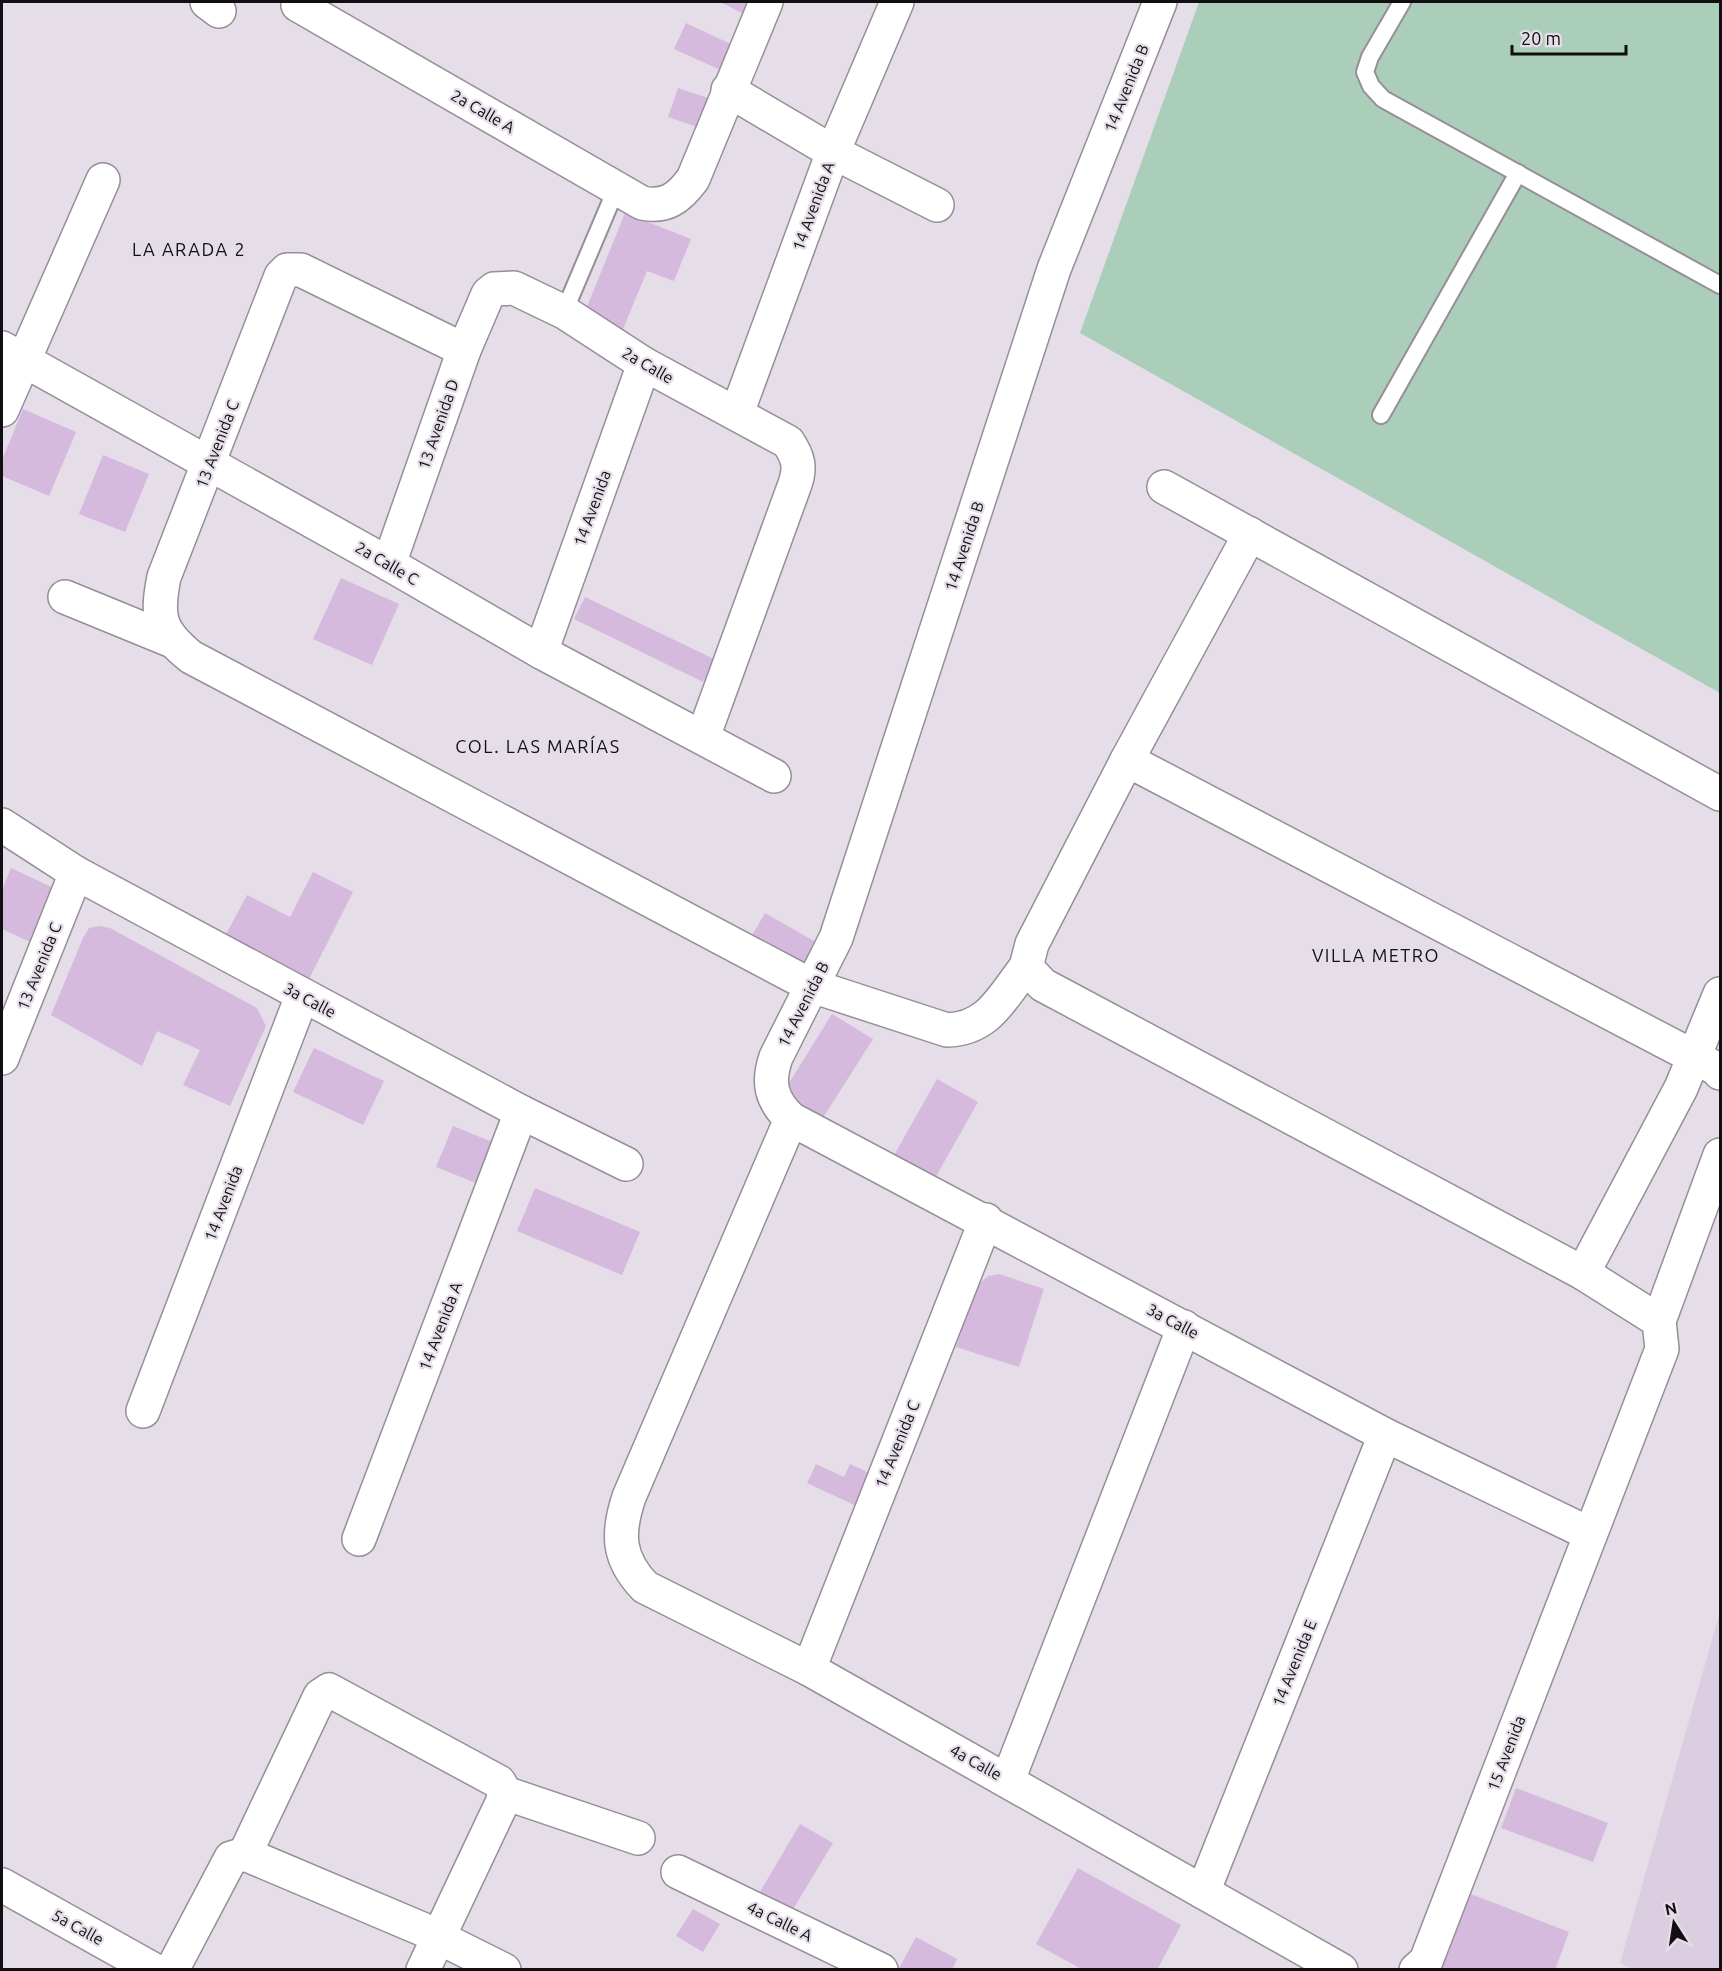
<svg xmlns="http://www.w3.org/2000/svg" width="1722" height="1971" viewBox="0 0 1722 1971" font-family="Ubuntu,sans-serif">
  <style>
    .built { fill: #dbcee0 }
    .green { fill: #abcebb }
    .building { fill: #d5bade }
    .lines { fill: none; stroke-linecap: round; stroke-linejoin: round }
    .lane-casing { stroke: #968e98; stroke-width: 20 }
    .street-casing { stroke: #968e98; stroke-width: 36 }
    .lane { stroke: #fff; stroke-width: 16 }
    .street { stroke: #fff; stroke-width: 33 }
    .labels { text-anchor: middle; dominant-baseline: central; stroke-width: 4.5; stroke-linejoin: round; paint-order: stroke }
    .street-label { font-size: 16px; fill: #110f12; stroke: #e5dde8 }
    .neighbourhood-label { font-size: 18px; letter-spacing: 1.5px; fill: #110f12; stroke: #e5dde8 }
  </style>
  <rect width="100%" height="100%" fill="#e5dde8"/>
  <!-- built -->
  <path class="built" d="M1720 1612V1969H1633L1620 1963Z"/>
  <!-- green -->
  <path class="green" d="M1199 2H1720V693L1080 333Z"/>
  <!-- building -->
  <g class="building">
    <path d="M720 2H761L752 18Z"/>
    <path d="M686 23 737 47 725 72 674 49Z"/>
    <path d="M678 88 711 99 700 128 668 117Z"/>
    <path d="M625 213 691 239 674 281 647 271 621 334 582 319Z"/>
    <path d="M23 409 76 432 49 496 2 476V460Z"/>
    <path d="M103 455 149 474 125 532 79 514Z"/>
    <path d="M341 578 399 604 372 665 313 639Z"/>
    <path d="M585 597 714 659 703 682 574 619Z"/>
    <path d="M11 868 56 889 32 943 2 929V890Z"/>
    <path d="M313 872 353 892 308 981 224 938 247 895 290 917Z"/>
    <path d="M765 913 821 945 808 969 751 937Z"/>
    <path d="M99 926 110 928 257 1008 266 1026 230 1106 183 1085 200 1050 157 1031 142 1066 51 1015 83 938 89 928Z"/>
    <path d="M832 1014 873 1039 819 1124 779 1099Z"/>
    <path d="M314 1048 384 1081 363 1125 293 1092Z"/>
    <path d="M937 1079 978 1102 929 1189 888 1166Z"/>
    <path d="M453 1126 492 1142 476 1183 436 1167Z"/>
    <path d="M535 1188 640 1232 622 1275 517 1231Z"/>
    <path d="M999 1274 1044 1289 1019 1367 956 1347 976 1287 988 1276Z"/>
    <path d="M816 1464 844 1477 850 1464 880 1478 865 1510 807 1483Z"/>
    <path d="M1516 1788 1608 1823 1593 1862 1501 1828Z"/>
    <path d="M800 1824 833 1843 786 1921 754 1902Z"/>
    <path d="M1078 1868 1181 1925 1157 1970H1083L1036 1944Z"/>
    <path d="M1471 1894 1569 1932 1555 1970H1441Z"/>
    <path d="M693 1909 720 1924 703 1952 676 1936Z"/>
    <path d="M916 1937 957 1959 952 1970H898Z"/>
  </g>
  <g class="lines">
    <!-- lane casing -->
    <g class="lane-casing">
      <g id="lane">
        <path d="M1402 2 1370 57 1365 72 1371 86 1383 99 1720 285"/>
        <path d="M564 312 617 187"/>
        <path d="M1381 415 1518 173"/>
      </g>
    </g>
    <!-- street casing -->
    <g class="street-casing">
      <g id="street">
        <path d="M207 2 219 11"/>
        <path d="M1160 2 1054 269 836 938 776 1057C767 1083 771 1100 791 1119L1385 1435 1590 1534"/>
        <path d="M298 5 642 203C666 208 679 198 693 179L766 2"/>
        <path d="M728 90 833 152 937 205"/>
        <path d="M2 348 389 564 541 652 774 776"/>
        <path d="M464 350 301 270H287L281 276 164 577C156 617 159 631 191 657L812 986 947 1030C989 1029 1002 997 1026 967"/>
        <path d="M2 410 103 180"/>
        <path d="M737 413 833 152 897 2"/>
        <path d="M1164 487 1720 794"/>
        <path d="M1250 534 1127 760 1717 1069 1720 1073"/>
        <path d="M389 564 464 350 488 294 494 289 514 288 564 312 644 364 788 442C798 457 801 467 795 484L703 737"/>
        <path d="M65 597 170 640"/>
        <path d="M541 652 644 364"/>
        <path d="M1127 760 1032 944 1026 967 1043 985 1583 1273 1659 1321 1662 1349 1426 1961 1416 1970"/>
        <path d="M2 825 76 873 521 1112 626 1164"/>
        <path d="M2 1058 76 873"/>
        <path d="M791 1119 629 1497C617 1533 617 1558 645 1587L809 1669 1341 1970"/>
        <path d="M1583 1273 1681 1088 1720 994"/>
        <path d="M1659 1321 1720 1155"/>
        <path d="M143 1411 302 996"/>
        <path d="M359 1539 521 1112"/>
        <path d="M809 1669 986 1220"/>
        <path d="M1008 1780 1184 1327"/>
        <path d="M505 1793 638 1838"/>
        <path d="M245 1854 320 1696 329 1690 499 1782 505 1793 502 1803 423 1970"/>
        <path d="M678 1872 881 1970"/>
        <path d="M2 1885 154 1970"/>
        <path d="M1203 1892 1385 1435"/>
        <path d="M172 1970 231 1858 245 1854 422 1929 504 1970"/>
      </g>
    </g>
    <!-- lane -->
    <use href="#lane" class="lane"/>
    <!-- street -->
    <use href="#street" class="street"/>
  </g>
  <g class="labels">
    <!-- street labels -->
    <g class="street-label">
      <text transform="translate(1126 88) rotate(-68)">14 Avenida B</text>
      <text transform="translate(483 111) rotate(30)">2a Calle A</text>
      <text transform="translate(813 206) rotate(-70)">14 Avenida A</text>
      <text transform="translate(648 365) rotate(30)">2a Calle</text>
      <text transform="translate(438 424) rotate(-71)">13 Avenida D</text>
      <text transform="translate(217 444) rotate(-69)">13 Avenida C</text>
      <text transform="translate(592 508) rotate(-70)">14 Avenida</text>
      <text transform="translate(964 546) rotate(-72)">14 Avenida B</text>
      <text transform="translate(387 563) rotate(30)">2a Calle C</text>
      <text transform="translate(39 966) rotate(-68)">13 Avenida C</text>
      <text transform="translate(310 1000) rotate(28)">3a Calle</text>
      <text transform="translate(803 1004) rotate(-63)">14 Avenida B</text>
      <text transform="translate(223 1203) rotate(-69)">14 Avenida</text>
      <text transform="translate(1173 1321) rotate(28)">3a Calle</text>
      <text transform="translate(440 1326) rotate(-69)">14 Avenida A</text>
      <text transform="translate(897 1444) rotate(-68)">14 Avenida C</text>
      <text transform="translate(1294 1663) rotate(-68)">14 Avenida E</text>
      <text transform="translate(1506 1753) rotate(-69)">15 Avenida</text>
      <text transform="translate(976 1762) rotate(29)">4a Calle</text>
      <text transform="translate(780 1921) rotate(26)">4a Calle A</text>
      <text transform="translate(78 1927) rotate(29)">5a Calle</text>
    </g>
    <!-- neighbourhood labels -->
    <g class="neighbourhood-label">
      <text x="189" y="249">LA ARADA 2</text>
      <text x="538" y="746">COL. LAS MARÍAS</text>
      <text x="1376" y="955">VILLA METRO</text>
    </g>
  </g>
  <!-- border -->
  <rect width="1722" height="1971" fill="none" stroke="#110f12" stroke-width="6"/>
  <!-- north arrow -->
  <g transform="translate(1674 1923) rotate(348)" stroke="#e5dde8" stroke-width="4.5" paint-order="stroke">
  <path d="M0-4.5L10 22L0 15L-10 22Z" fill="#110f12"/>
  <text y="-9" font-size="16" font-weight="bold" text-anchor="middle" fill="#110f12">N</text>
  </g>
  <!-- scale -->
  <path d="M1512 45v9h114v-9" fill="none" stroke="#110f12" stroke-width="3"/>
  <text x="1521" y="45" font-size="18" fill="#110f12" stroke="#e5dde8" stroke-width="4.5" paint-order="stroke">20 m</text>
</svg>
